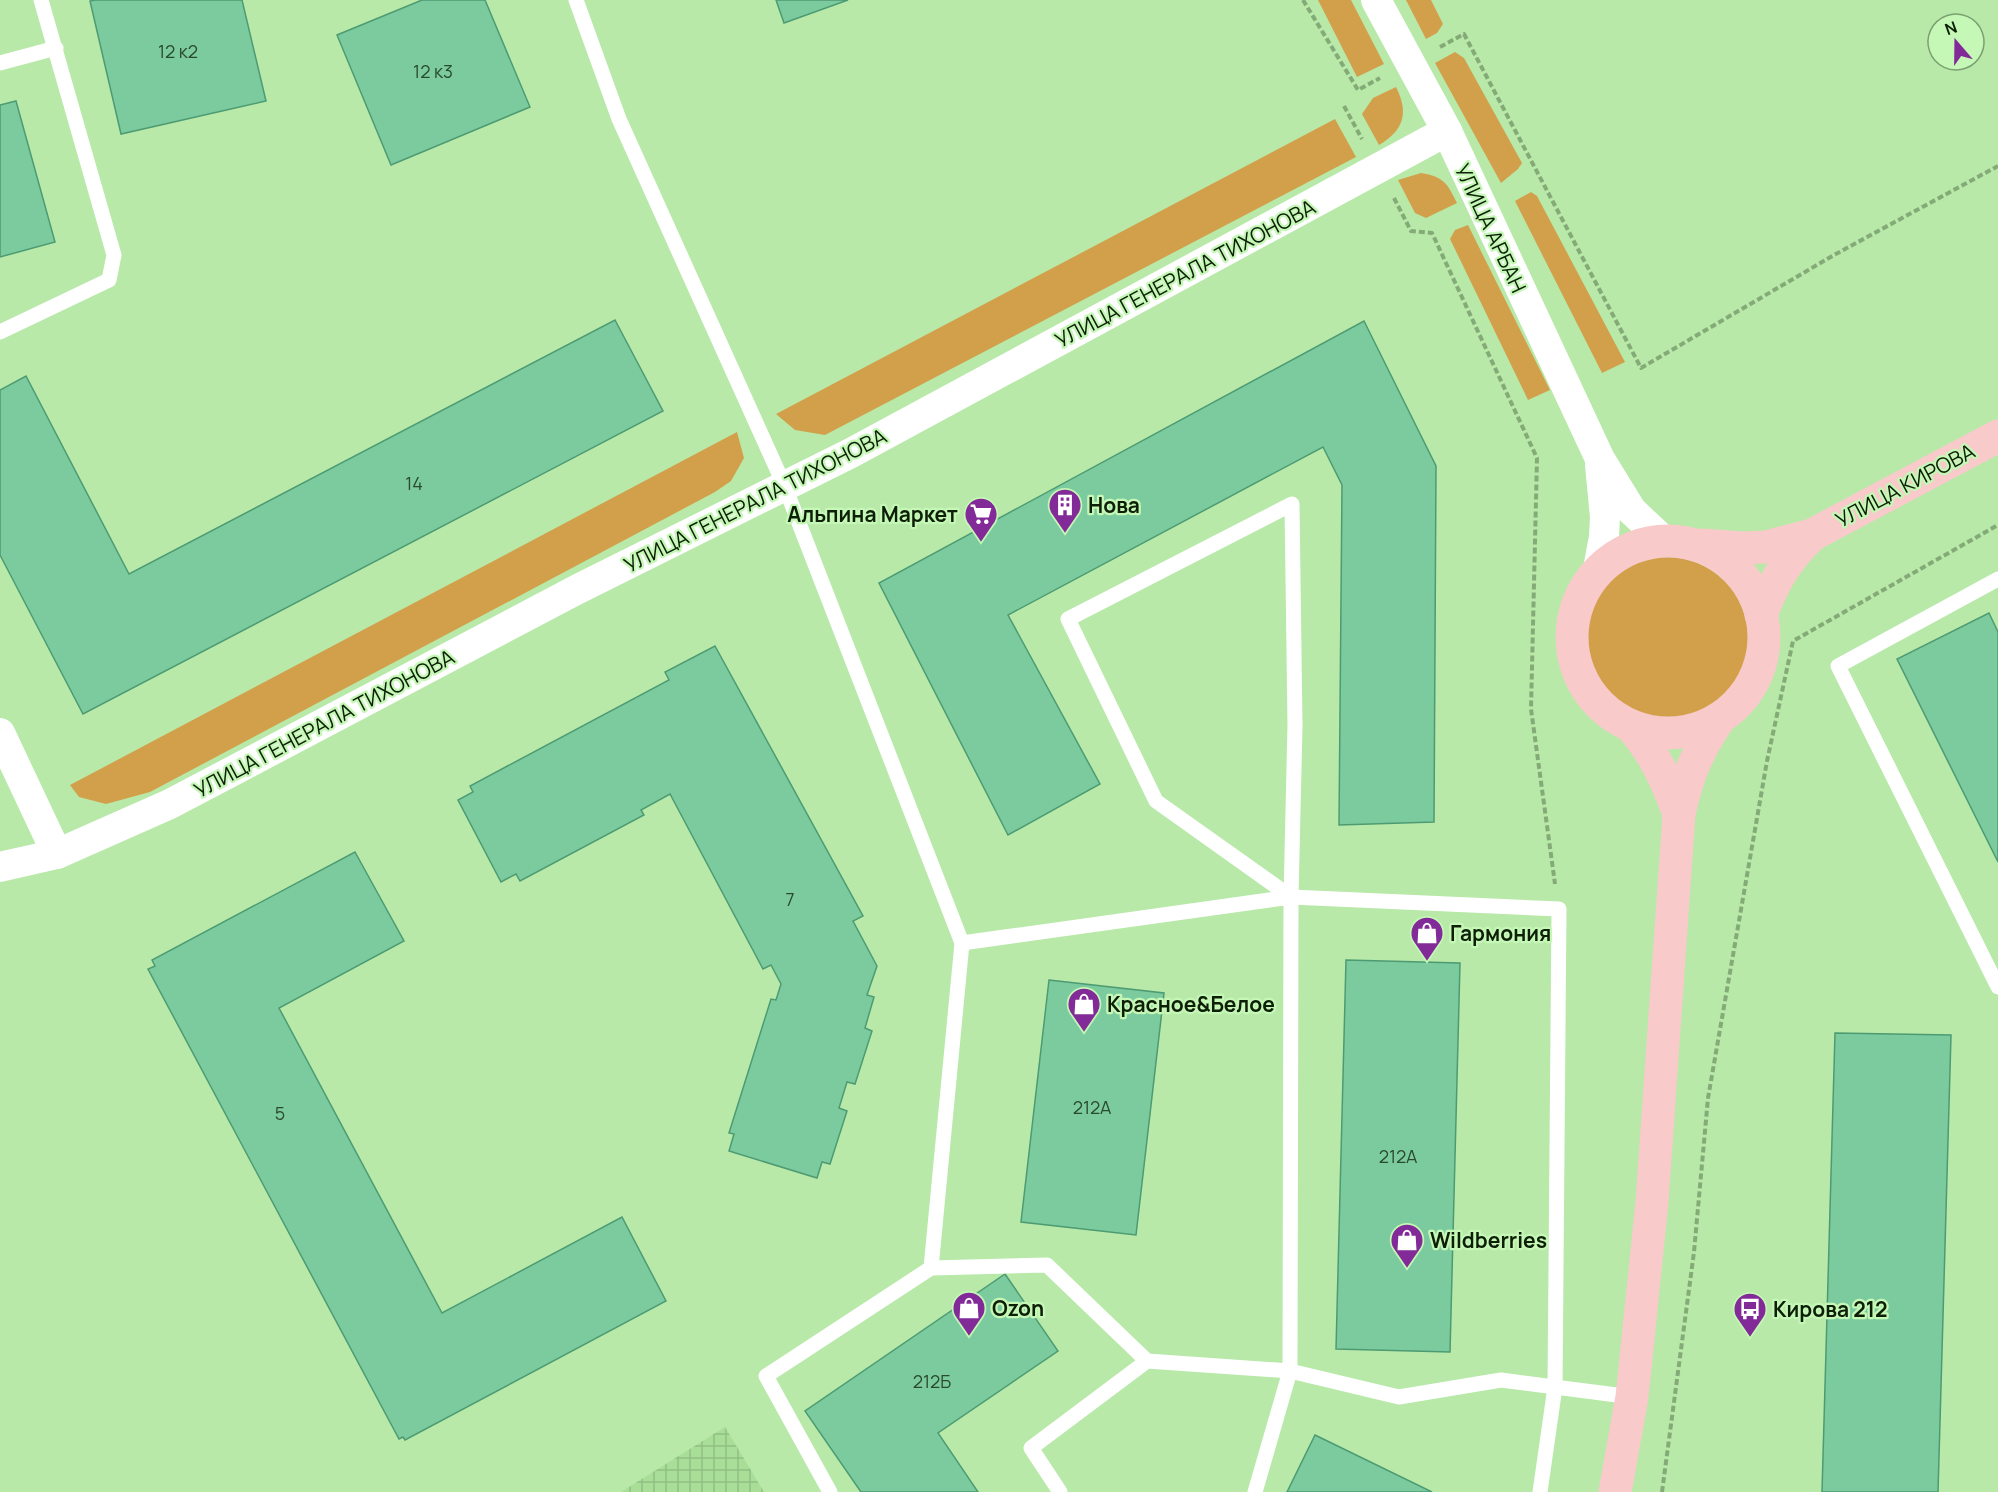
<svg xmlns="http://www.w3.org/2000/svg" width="1998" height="1492" viewBox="0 0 1998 1492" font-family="Manrope,sans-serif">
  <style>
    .industrial { fill: url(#industrial-grid) }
    .grass { fill: #d2a04b }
    .building { fill: #7ccb9f; stroke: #4d9b72; stroke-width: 1.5 }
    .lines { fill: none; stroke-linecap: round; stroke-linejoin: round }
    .path { stroke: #84ab77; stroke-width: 4; stroke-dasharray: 6 3; stroke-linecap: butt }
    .lane { stroke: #fff; stroke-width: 15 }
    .street { stroke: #fff; stroke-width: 30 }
    .primary { stroke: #f8caca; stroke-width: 33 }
    .labels { text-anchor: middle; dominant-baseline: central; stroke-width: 4.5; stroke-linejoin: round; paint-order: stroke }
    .number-label { font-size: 18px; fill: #294a2d }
    .street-label { font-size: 21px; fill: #0d1f07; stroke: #c5f7b6 }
    .poi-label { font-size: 21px; font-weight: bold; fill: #0d1f07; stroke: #c5f7b6; text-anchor: start }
  </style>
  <defs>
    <pattern id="industrial-grid" width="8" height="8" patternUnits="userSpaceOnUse" patternTransform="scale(1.5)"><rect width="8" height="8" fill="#a9de99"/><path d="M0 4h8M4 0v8" fill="none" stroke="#90be82"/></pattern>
  </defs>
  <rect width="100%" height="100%" fill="#b8e9a9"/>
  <!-- industrial -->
  <path class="industrial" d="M725 1427 764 1492H621Z"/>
  <!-- grass -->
  <g class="grass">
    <path d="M1318 0H1351L1384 64 1357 77Z"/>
    <path d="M1406 0H1431L1443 24 1437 33 1426 39Z"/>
    <path d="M1455 52 1464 58 1522 163 1518 169 1501 183 1435 63Z"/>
    <path d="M1396 87C1409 113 1404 130 1379 145L1362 114 1373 98Z"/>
    <path d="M1335 119 1356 157 825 435 795 430 776 414Z"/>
    <path d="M1421 173C1444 177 1447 183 1457 203L1426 218 1415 213 1398 180Z"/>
    <path d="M1531 192 1537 196 1625 362 1602 373 1515 201Z"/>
    <path d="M1468 225 1550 390 1528 400 1450 239 1455 230Z"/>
    <path d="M737 432 744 458 731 481 715 492 150 792 106 804 79 797 70 785Z"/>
    <circle cx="1667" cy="638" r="81"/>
  </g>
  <!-- building -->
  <g class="building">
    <path d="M95 0H242L266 101 121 134 90 1Z"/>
    <path d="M422 0H485L530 107 391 165 337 35Z"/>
    <path d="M776 0H848L784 23Z"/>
    <path d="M16 101 55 242 0 257V105Z"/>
    <path d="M615 320 663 411 83 714 0 555V390L26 376 129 574Z"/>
    <path d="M1364 321 1436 466 1434 822 1339 825 1342 485 1323 447 1008 615 1100 784 1008 835 879 583Z"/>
    <path d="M1989 613 1998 632V862L1897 659Z"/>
    <path d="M715 646 863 916 853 921 877 966 867 995 874 997 865 1028 872 1031 855 1084 847 1082 839 1108 847 1111 830 1164 822 1162 817 1178 729 1151 734 1134 729 1133 771 999 776 1000 781 984 771 965 763 969 670 794 641 810 644 815 520 881 516 874 501 882 458 800 473 792 470 786 669 680 665 672Z"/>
    <path d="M355 852 404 941 279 1008 442 1313 622 1217 666 1301 405 1440 403 1437 399 1439 148 969 155 966 152 960Z"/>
    <path d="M1346 960 1460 963 1450 1352 1336 1349Z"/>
    <path d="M1049 980 1164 993 1136 1235 1021 1222Z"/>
    <path d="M1835 1033 1951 1035 1938 1492H1822Z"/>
    <path d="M1005 1274 1058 1351 938 1433 978 1492H861L805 1411Z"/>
    <path d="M1315 1435 1432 1492H1287Z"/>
  </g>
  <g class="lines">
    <!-- path -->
    <g class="path">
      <path d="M1303 0 1358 90 1380 78"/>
      <path d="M1440 47 1464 34 1641 368 1834 255 1998 166"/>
      <path d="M1344 106 1362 139"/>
      <path d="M1394 198 1411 231 1432 233 1537 458 1531 709 1555 884"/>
      <path d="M1662 1492 1694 1252 1708 1098 1767 761 1793 641 1998 525"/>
    </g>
    <!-- lane -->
    <g class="lane">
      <path d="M576 0 619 119 785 487 962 943 931 1268"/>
      <path d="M0 63 56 48"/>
      <path d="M0 332 109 280 114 255 41 0"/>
      <path d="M1998 579 1838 666 1998 987"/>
      <path d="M962 943 1291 897 1559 909 1555 1387 1540 1492"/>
      <path d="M830 1492 766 1376 931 1268 1047 1265 1147 1361"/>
      <path d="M1060 1492 1031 1448 1147 1361 1290 1371 1291 897 1295 725 1292 504 1068 619 1156 801 1291 897"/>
      <path d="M1255 1492 1290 1371 1399 1397 1501 1380 1632 1397"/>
    </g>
    <!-- street -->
    <g class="street">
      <path d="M1376 0 1447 131 1600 459 1632 511 1663 540"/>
      <path d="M1598 569 1604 537 1605 517 1600 465"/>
      <path d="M0 733 57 854"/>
      <path d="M0 867 57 854 170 804 578 589 851 453 1447 131"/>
    </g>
    <!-- primary -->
    <g class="primary">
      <circle cx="1668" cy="637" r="96"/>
      <path d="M1702 545 1743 548 1766 547 1812 535 1998 436"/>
      <path d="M1761 615C1774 581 1786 560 1812 535"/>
      <path d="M1631 726C1655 754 1666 779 1679 814"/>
      <path d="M1615 1492 1632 1397 1652 1202 1679 814C1688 774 1696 754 1719 719"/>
    </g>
  </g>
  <!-- icons -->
  <defs>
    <g id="building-pin" transform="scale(1.725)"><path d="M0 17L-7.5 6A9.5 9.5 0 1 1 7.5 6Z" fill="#822a98" stroke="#c5f7b6"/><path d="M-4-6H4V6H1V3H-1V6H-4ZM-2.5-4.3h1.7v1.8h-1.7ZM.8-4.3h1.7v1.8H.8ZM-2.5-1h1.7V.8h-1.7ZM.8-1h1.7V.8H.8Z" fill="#fff"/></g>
    <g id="supermarket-pin" transform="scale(1.725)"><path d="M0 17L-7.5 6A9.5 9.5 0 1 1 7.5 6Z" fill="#822a98" stroke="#c5f7b6"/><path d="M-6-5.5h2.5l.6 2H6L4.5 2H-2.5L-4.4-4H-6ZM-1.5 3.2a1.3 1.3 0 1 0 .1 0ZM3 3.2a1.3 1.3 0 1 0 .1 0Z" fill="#fff"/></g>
    <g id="shop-pin" transform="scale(1.725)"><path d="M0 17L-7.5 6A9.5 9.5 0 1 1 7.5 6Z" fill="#822a98" stroke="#c5f7b6"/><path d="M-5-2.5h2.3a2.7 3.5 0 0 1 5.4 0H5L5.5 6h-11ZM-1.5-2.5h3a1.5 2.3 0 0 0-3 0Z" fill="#fff"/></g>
    <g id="bus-pin" transform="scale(1.725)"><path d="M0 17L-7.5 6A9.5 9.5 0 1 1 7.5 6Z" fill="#822a98" stroke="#c5f7b6"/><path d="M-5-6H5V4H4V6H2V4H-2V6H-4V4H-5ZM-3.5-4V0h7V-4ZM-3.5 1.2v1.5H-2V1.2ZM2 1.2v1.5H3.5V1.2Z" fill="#fff"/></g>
  </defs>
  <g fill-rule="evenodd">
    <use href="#building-pin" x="1065" y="505"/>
    <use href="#supermarket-pin" x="981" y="514"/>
    <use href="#shop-pin" x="1427" y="933"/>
    <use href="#shop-pin" x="1084" y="1004"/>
    <use href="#shop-pin" x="1407" y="1240"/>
    <use href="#shop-pin" x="969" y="1308"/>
    <use href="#bus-pin" x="1750" y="1309"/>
  </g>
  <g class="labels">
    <!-- number labels -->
    <g class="number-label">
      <text x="178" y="51">12 к2</text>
      <text x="433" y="71">12 к3</text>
      <text x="414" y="483">14</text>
      <text x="790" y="899">7</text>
      <text x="1092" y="1107">212А</text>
      <text x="280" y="1113">5</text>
      <text x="1398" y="1156">212А</text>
      <text x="932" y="1381">212Б</text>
    </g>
    <!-- street labels -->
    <g class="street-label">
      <text transform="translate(1491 228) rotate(65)">УЛИЦА АРБАН</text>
      <text transform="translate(1185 273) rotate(-28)">УЛИЦА ГЕНЕРАЛА ТИХОНОВА</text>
      <text transform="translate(1905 485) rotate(-28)">УЛИЦА КИРОВА</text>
      <text transform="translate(755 500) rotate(-27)">УЛИЦА ГЕНЕРАЛА ТИХОНОВА</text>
      <text transform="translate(324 723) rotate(-28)">УЛИЦА ГЕНЕРАЛА ТИХОНОВА</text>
    </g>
    <!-- poi labels -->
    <g class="poi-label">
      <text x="1088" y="505">Нова</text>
      <text x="958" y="514" text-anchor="end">Альпина Маркет</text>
      <text x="1450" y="933">Гармония</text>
      <text x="1107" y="1004">Красное&amp;Белое</text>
      <text x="1430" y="1240">Wildberries</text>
      <text x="992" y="1308">Ozon</text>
      <text x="1773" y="1309">Кирова 212</text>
    </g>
  </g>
  <!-- north arrow -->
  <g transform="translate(1956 42) rotate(340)"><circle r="28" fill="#c5f7b6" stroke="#7ba170" stroke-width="1.5"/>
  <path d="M0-4.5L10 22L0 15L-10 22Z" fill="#822a98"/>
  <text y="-9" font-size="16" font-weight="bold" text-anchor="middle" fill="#0d1f07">N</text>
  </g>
</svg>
